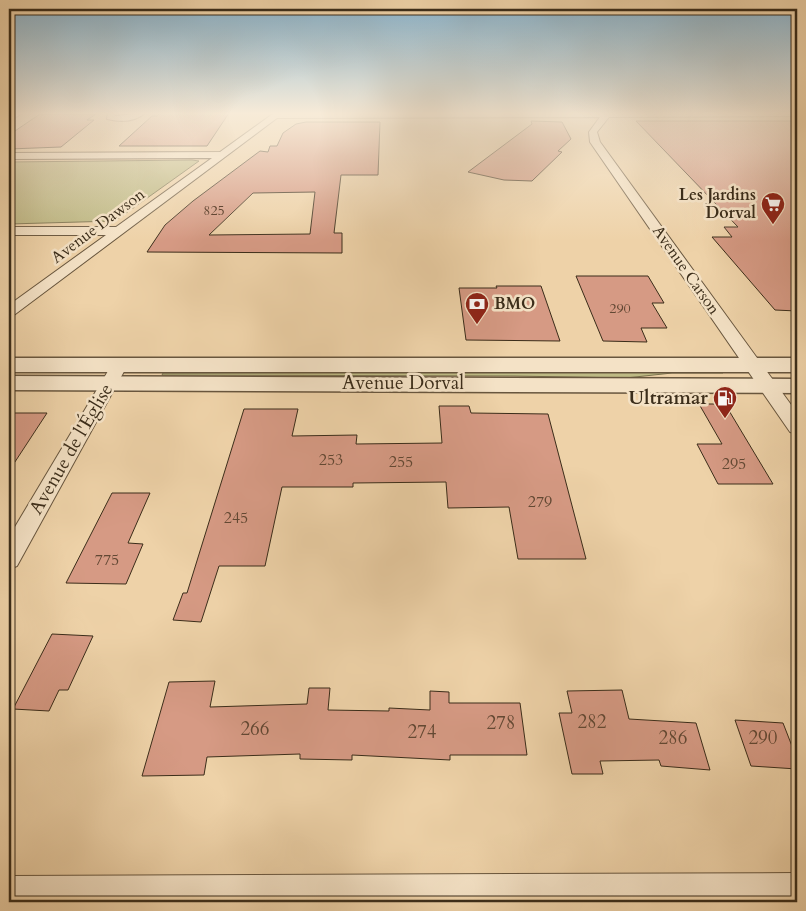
<svg xmlns="http://www.w3.org/2000/svg" width="806" height="911" viewBox="0 0 806 911" font-family="Cardo,serif">
  <style>
    .green { fill: #beba84; stroke: #7c744f }
    .building { fill: #d69a84; stroke: #3b2d1a; fill-rule: evenodd }
    .lines { fill: none; stroke-linecap: round; stroke-linejoin: round }
    .minor-casing { stroke: #68563e; stroke-width: 2 }
    .tertiary-casing { stroke: #68563e; stroke-width: 3 }
    .minor { fill: #f4e2c6; fill-rule: evenodd }
    .tertiary { fill: #f4e2c6; fill-rule: evenodd }
    .labels { text-anchor: middle; dominant-baseline: central; stroke-width: 5; stroke-linejoin: round; paint-order: stroke }
    .far-number-label { font-size: 14px; fill: #624834 }
    .far-poi-label { font-size: 16px; font-weight: bold; fill: #3b2d1a; stroke: #f4e2c6; text-anchor: end }
    .far-street-label { font-size: 16px; fill: #3b2d1a; stroke: #f4e2c6 }
    .number-label { font-size: 16px; fill: #624834 }
    .street-label { font-size: 19px; fill: #3b2d1a; stroke: #f4e2c6 }
    .poi-label { font-size: 19px; font-weight: bold; fill: #3b2d1a; stroke: #f4e2c6; text-anchor: end }
    .near-number-label { font-size: 19px; fill: #624834 }
  </style>
  <rect width="100%" height="100%" fill="#eed2a8"/>
  <filter id="stains"><feTurbulence type="fractalNoise" baseFrequency=".004" numOctaves="4"/><feColorMatrix values="0 0 0 0 .2 0 0 0 0 .09 0 0 0 0 .02 0 0 0 .5 -.17"/></filter>
  <radialGradient id="worn" r=".72"><stop offset=".6" stop-color="#630" stop-opacity="0"/><stop offset="1" stop-color="#630" stop-opacity=".3"/></radialGradient>
  <!-- green -->
  <g class="green">
    <path d="M192 160 199 161 115 221 9 224V162Z"/>
    <path d="M722 371 723 373H672L626 378 514 376 162 375 163 373Z"/>
  </g>
  <!-- building -->
  <g class="building">
    <path d="M160 113H229L207 146H119L152 116H157Z"/>
    <path d="M40 114H96L87 120H94L61 147 9 149V135Z"/>
    <path d="M531 121 562 122 571 139 558 151 562 152 532 181 504 180 468 172 532 124Z"/>
    <path d="M636 121H797V311L775 310 712 237H732L724 227H738Z"/>
    <path d="M306 122H380L378 175H341L334 233H342V253L147 252 165 225 193 201 260 151 268 152 270 146H277L283 133 296 124ZM315 192 310 234 209 235 253 193Z"/>
    <path d="M576 276H648L664 303H652L667 328H641L647 342 603 341Z"/>
    <path d="M496 286H541L560 341 466 340 459 288H497Z"/>
    <path d="M699 404H725L773 484H718L697 444H722Z"/>
    <path d="M439 406H469L471 413 548 414 586 559H518L509 507 448 508 446 482 353 483V487H282L265 566H219L201 622 173 620 183 593H187L244 409H298L292 436 357 435 356 444 442 443Z"/>
    <path d="M9 413H47L9 471Z"/>
    <path d="M112 493H150L128 543 143 544 126 584 66 583Z"/>
    <path d="M52 634 93 636 68 690H59L49 711 13 709Z"/>
    <path d="M215 681 210 707 307 704 309 688H330L328 710 389 711V708L430 710V691L449 692V703H520L527 755H450V760L352 755V760L300 759V754L207 757 204 775 142 776 169 682Z"/>
    <path d="M622 690 629 719 696 723 710 770 661 766 659 760 600 761 603 774H572L559 713H572L567 691Z"/>
    <path d="M735 720 783 723 797 759V769L751 766Z"/>
  </g>
  <g class="lines">
    <!-- minor casing -->
    <g class="minor-casing">
      <g id="minor">
        <path d="M13 113H23L9 121V116Z"/>
        <path d="M108 113H116L115 116 145 113C135 122 120 122 107 119Z"/>
        <path d="M274 113H797V116L609 117 597 132 600 142 797 413V434L790 432 590 142 589 132 600 117 277 118 14 315 9 316V305L106 235H9V227H116L212 158 9 159V153L220 152Z"/>
        <path d="M119 361 125 362 127 366 17 566 9 569V537L111 366 113 362Z"/>
        <path d="M797 873V902H9V876Z"/>
      </g>
    </g>
    <!-- tertiary casing -->
    <g class="tertiary-casing">
      <g id="tertiary">
        <rect x="9" y="358" width="788" height="14"/>
        <path d="M9 376 797 379V393L9 390Z"/>
      </g>
    </g>
    <!-- minor -->
    <use href="#minor" class="minor"/>
    <!-- tertiary -->
    <use href="#tertiary" class="tertiary"/>
  </g>
  <!-- sky -->
  <linearGradient id="sky" x2="0" y2="1"><stop stop-color="#88b5d0"/><stop offset="0.47" stop-color="#f7ebd8"/><stop offset="1" stop-color="#f7ebd8" stop-opacity="0"/></linearGradient>
  <rect width="806" height="241" fill="url(#sky)"/>
  <!-- icons -->
  <defs>
    <g id="supermarket-pin" transform="scale(1.25)"><path d="M0 17L-7.5 6A9.5 9.5 0 1 1 7.5 6Z" fill="#8f2418" stroke="#f4e2c6"/><path d="M-6-5.5h2.5l.6 2H6L4.5 2H-2.5L-4.4-4H-6ZM-1.5 3.2a1.3 1.3 0 1 0 .1 0ZM3 3.2a1.3 1.3 0 1 0 .1 0Z" fill="#fff"/></g>
    <g id="bank-pin" transform="scale(1.25)"><path d="M0 17L-7.5 6A9.5 9.5 0 1 1 7.5 6Z" fill="#8f2418" stroke="#f4e2c6"/><path d="M-6-4H6V4H-6ZM0-2.3a2.3 2.3 0 1 0 0 4.6a2.3 2.3 0 1 0 0-4.6Z" fill="#fff"/></g>
    <g id="fuel-pin" transform="scale(1.25)"><path d="M0 17L-7.5 6A9.5 9.5 0 1 1 7.5 6Z" fill="#8f2418" stroke="#f4e2c6"/><path d="M-5.5-6h7V0h2V4h1.3V-2.5L3-4.5l.8-.8L6-3V5H2.5V1h-1V6h-7ZM-4.2-4.7v3.2H.2V-4.7Z" fill="#fff"/></g>
  </defs>
  <g fill-rule="evenodd">
    <use href="#supermarket-pin" x="773" y="204"/>
    <use href="#bank-pin" x="477" y="304"/>
    <use href="#fuel-pin" x="725" y="398"/>
  </g>
  <g class="labels">
    <!-- far-number labels -->
    <g class="far-number-label">
      <text x="214" y="210">825</text>
      <text x="620" y="308">290</text>
    </g>
    <!-- far-poi labels -->
    <g class="far-poi-label">
      <text x="756" y="195">Les Jardins<tspan x="756" dy="18">Dorval</tspan></text>
      <text x="494" y="304" text-anchor="start">BMO</text>
    </g>
    <!-- far-street labels -->
    <g class="far-street-label">
      <text transform="translate(98 226) rotate(-37)">Avenue Dawson</text>
      <text transform="translate(686 270) rotate(55)">Avenue Carson</text>
    </g>
    <!-- number labels -->
    <g class="number-label">
      <text x="331" y="460">253</text>
      <text x="401" y="462">255</text>
      <text x="734" y="464">295</text>
      <text x="540" y="502">279</text>
      <text x="236" y="518">245</text>
      <text x="107" y="560">775</text>
    </g>
    <!-- street labels -->
    <g class="street-label">
      <text x="403" y="383">Avenue Dorval</text>
      <text transform="translate(71 449) rotate(-60)">Avenue de l'Église</text>
    </g>
    <!-- poi labels -->
    <g class="poi-label">
      <text x="708" y="398">Ultramar</text>
    </g>
    <!-- near-number labels -->
    <g class="near-number-label">
      <text x="592" y="722">282</text>
      <text x="501" y="723">278</text>
      <text x="255" y="729">266</text>
      <text x="422" y="732">274</text>
      <text x="673" y="738">286</text>
      <text x="763" y="738">290</text>
    </g>
  </g>
  <!-- margin -->
  <rect width="806" height="911" fill="none" stroke="#eed2a8" stroke-width="30"/>
  <rect x="10" y="10" width="786" height="891" fill="none" stroke="#3b2d1a" stroke-width="2.5"/>
  <rect x="15" y="15" width="776" height="881" fill="none" stroke="#3b2d1a"/>
  <rect width="100%" height="100%" filter="url(#stains)"/>
  <rect width="100%" height="100%" fill="url(#worn)"/>
</svg>
